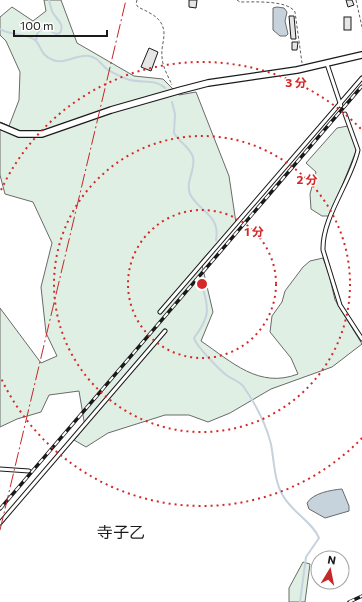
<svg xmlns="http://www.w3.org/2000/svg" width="362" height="602" viewBox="0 0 362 602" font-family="Commissioner,'Noto Sans JP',sans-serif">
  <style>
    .green { fill: #e0efe3; stroke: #6a6a6a }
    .water { fill: #c6d2dc; stroke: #6a6a6a }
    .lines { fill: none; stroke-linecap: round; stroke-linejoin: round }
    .stream { stroke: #c6d2dc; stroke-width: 2 }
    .building { fill: #e6e6e6; stroke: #1a1a1a }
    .lane-casing { stroke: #1a1a1a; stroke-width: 5 }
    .street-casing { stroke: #1a1a1a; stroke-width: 8 }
    .path { stroke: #5f5f5f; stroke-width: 1; stroke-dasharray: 3 2; stroke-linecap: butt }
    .lane { stroke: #fff; stroke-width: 3 }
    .street { stroke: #fff; stroke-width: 5.5 }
    .rail-casing { stroke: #1a1a1a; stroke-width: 3.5 }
    .rail { stroke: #fff; stroke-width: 2; stroke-dasharray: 6; stroke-linecap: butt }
    .power { stroke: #c62828; stroke-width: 1; stroke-dasharray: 14 3 2 3; stroke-linecap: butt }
    .ring { fill: none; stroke: #d62828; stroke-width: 2; stroke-dasharray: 2 4 }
    .labels { text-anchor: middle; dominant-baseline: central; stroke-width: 3; stroke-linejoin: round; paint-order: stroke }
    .quarter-label { font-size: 16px; fill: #1a1a1a; stroke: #fff }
    .centre { fill: #d62828; stroke: #fff; stroke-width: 2 }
    .ring-label { font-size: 12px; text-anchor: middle; font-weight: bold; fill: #d62828; stroke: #fff; stroke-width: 3; stroke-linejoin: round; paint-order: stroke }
  </style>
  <rect width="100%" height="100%" fill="#fff"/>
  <!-- green -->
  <g class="green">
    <path d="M44 0H61L77 43 134 76 163 79 179 95 196 92 229 176 236 223 201 261 213 312 201 341C232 362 259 389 298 374L291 358 270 332 272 316 282 302 285 291 303 267 310 261 323 258 329 274 335 300 362 344 332 367 271 389 230 413 208 422 189 415H165L108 433 86 447 74 440 85 427 79 391 49 395 41 412 17 419 0 427V308L41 363 57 356 46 333 41 287 52 243 33 202 5 194 0 175V122L9 126 19 100 20 72 6 41 0 35V17L12 7 33 21 46 11Z"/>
    <path d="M348 126 356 145V151L330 216H322L311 209 310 194 316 172 306 163 337 128Z"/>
    <path d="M303 562 310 564 305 602H289V588Z"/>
  </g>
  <!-- water -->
  <g class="water">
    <path d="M277 7 284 8 287 12 285 21 288 34 286 36H280L273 30V8Z"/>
    <path d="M342 489 349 506V511L325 518 309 509 307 503C313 493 331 490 342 489Z"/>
  </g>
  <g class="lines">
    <!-- stream -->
    <g class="stream">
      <path d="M0 29C10 35 28 34 35 40 42 47 40 55 53 60 64 65 77 54 89 56 99 58 100 64 108 70 114 73 121 77 127 79 140 84 155 78 165 88"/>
      <path d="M36 41 37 34 41 29H47L56 34 60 33C65 24 57 20 53 13 51 9 50 4 49 0"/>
      <path d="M172 102 175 114 174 133C179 142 190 147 193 157 196 170 185 182 190 194 199 212 221 215 216 240"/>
      <path d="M202 286C210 310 209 318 194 338 196 346 218 368 225 374 231 379 239 381 243 386 255 403 266 424 271 444 274 460 274 479 282 494 291 512 312 521 319 538L306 557 300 602"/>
    </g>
  </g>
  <!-- building -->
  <g class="building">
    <path d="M189 0H197L196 8 189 7Z"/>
    <path d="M346 0H352L354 5 348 7Z"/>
    <path d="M289 16H294L296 39H291Z"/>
    <rect x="344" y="17" width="7" height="13"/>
    <path d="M292 42H298L297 50H292Z"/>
    <path d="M149 48 158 52 151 71 141 67Z"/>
  </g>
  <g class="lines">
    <!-- lane casing -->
    <g class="lane-casing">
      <g id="lane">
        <path d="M327 64 341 106"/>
        <path d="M345 114 358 150C351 182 322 217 323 250L340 305 362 339"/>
        <path d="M160 312 362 78"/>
        <path d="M0 469 29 471"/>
        <path d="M0 523 165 331"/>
      </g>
    </g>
    <!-- street casing -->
    <g class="street-casing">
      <path id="street" d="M0 126 19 134H42L111 110 181 90 208 83 297 70 362 55"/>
    </g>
    <!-- path -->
    <g class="path">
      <path d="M137 0 136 4 138 7C150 13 164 18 164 34 164 41 161 49 162 56 162 66 168 76 172 85"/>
      <path d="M237 0 240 2C254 2 288 0 295 12L302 63"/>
      <path d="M356 0 362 27"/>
    </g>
    <!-- lane -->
    <use href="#lane" class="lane"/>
    <!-- street -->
    <use href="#street" class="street"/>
    <!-- rail casing -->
    <g class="rail-casing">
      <g id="rail">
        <path d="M0 509 362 86"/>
        <path d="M349 602 362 596"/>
      </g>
    </g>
    <!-- rail -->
    <use href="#rail" class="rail"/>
    <!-- power -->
    <path class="power" d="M0 530 126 0"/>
  </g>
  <!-- distance rings -->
  <g class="ring">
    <circle cx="202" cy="284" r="74"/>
    <circle cx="202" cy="284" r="148"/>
    <path d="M362 438A222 222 0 0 1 1 378M1 190A222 222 0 0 1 362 130"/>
  </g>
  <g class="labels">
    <!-- quarter labels -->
    <g class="quarter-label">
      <text x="121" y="531">寺子乙</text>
    </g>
  </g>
  <circle cx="202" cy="284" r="6" class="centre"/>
  <g class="ring-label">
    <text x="296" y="87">3 分</text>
    <text x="307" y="184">2 分</text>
    <text x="254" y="236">1 分</text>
  </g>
  <!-- north arrow -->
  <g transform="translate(330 570) rotate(10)"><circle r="19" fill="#ffffff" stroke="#a3a3a3"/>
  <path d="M0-3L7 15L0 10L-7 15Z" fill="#c62828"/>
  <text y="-6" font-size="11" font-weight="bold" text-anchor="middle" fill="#1a1a1a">N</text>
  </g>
  <!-- scale -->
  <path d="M14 30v6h93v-6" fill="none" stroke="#1a1a1a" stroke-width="2"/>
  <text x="20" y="30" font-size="12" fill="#1a1a1a" stroke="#ffffff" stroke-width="3" paint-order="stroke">100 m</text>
</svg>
